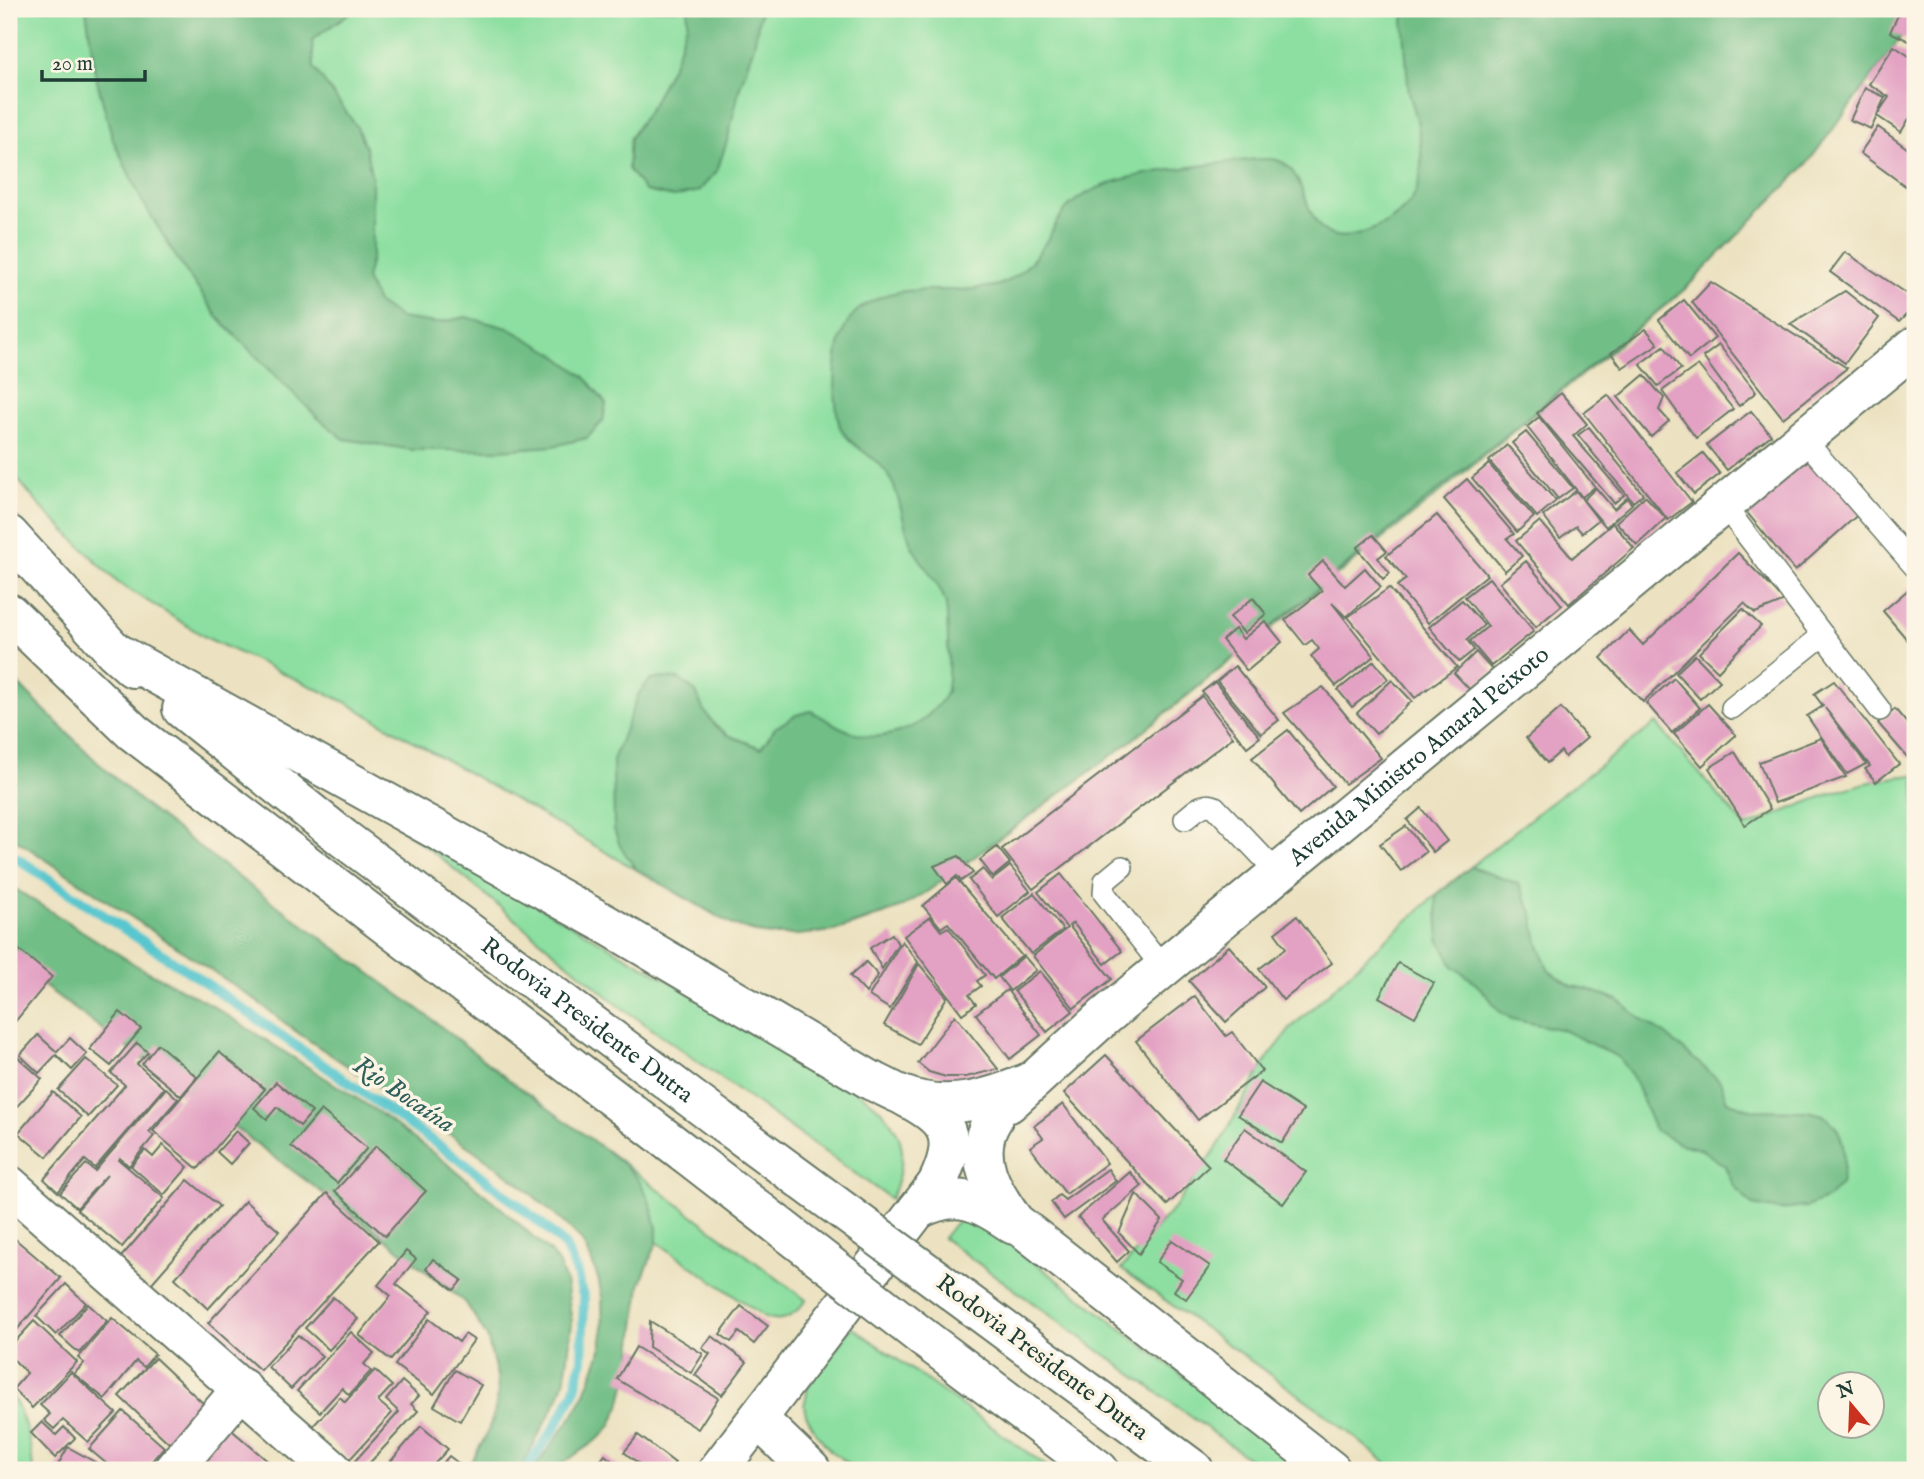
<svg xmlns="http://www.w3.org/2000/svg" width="1924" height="1479" viewBox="0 0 1924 1479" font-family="'IM FELL English',serif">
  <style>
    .green { fill: #8cdfa0; stroke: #568e6a; stroke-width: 2; fill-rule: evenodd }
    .forest { fill: #71be86; stroke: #487e5d; stroke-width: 2 }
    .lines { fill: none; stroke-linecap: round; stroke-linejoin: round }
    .stream { stroke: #59c6ce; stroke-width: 10 }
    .building { fill: #e3a1c3 }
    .lane-casing { stroke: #677765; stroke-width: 24 }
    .street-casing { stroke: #677765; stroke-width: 42 }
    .secondary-casing { stroke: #677765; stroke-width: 42 }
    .highway-casing { stroke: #677765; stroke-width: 42 }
    .lane { stroke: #fff; stroke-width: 21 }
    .street { stroke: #fff; stroke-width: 38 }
    .secondary { stroke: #fff; stroke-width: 38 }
    .highway { stroke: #fff; stroke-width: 38 }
    .highway-bridge-casing { stroke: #677765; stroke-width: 42; stroke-linecap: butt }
    .highway-bridge { stroke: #fff; stroke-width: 38 }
    .labels { text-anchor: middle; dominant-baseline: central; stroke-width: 7; stroke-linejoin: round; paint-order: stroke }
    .street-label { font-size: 24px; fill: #1f3d34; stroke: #fcf5e5 }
    .water-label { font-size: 26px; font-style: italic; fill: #2e5f5a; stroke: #fcf5e5 }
  </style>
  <rect width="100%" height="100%" fill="#fcf5e5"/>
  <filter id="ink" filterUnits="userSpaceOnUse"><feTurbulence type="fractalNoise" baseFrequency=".0143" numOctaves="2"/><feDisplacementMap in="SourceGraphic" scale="14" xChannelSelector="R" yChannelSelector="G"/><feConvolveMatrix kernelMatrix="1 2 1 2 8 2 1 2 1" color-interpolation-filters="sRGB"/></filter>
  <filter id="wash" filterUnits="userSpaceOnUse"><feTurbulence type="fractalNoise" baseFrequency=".00686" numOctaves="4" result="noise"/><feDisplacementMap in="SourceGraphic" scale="28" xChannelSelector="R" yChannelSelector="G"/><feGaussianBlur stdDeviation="1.57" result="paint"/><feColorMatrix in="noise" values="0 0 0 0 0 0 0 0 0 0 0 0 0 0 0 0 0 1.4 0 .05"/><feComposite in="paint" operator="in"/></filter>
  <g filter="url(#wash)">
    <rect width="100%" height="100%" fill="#ece2c1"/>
    <!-- green -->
    <g class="green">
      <path d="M9 9H1915V11L1806 165 1685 289 1431 500 1131 741 928 891C883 918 838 935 785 935 777 935 770 935 763 934 752 932 742 928 731 924L345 702 207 638 117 582 40 506 9 469Z"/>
      <path d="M1656 723 1746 827C1801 805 1855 779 1915 775V1470H1395L1323 1412 1121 1269 1174 1208 1218 1146 1267 1059 1292 1027 1371 953 1436 895 1546 806ZM1829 1384H1871V1426H1829Z"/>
      <path d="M396 825 831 1073C857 1092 899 1114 902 1151 903 1167 896 1184 891 1199L617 1004 441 858Z"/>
      <path d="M607 1151 806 1300C795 1315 784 1324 765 1317L657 1242C656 1195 636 1182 607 1151Z"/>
      <path d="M969 1218 983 1223 1306 1470H1265L943 1238 955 1223Z"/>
      <path d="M852 1327 1052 1470H856L829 1449 816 1433 806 1415 804 1406 808 1387 814 1377Z"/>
      <path d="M9 1390C24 1417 31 1439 33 1470H9Z"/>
    </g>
    <!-- forest -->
    <g class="forest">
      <path d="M86 9H355L312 40 314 68 357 127 366 149 372 178V255L366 279 377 302 400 318 436 323 466 317 508 328 553 353 585 377 606 404 603 421 587 438 553 446 499 450H413L344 439 318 418 219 319 178 260 141 199 113 140 95 73Z"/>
      <path d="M688 9H761L754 45 739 90 728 138 717 171 699 191 674 197 645 191 628 169 630 138 652 105 674 62 687 24Z"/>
      <path d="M1405 9H1561L1571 12 1592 9H1915L1908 26 1892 50 1806 165 1685 289 1131 741 928 891 900 908 834 931 797 935 763 934 731 924 636 869 620 846 614 829 613 760 639 693 650 680 662 678 679 679 696 692 703 709 715 725 728 735 761 748 775 728 796 715 811 711C846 730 864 746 904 730 911 727 917 725 923 720 930 713 942 703 946 693 950 685 948 610 945 601 938 580 922 565 912 546 902 524 902 499 890 478 878 456 851 449 840 427 839 425 838 416 837 413 833 382 833 326 862 307 901 280 937 295 980 288 986 287 995 287 1001 284 1018 277 1033 261 1043 246 1053 233 1057 216 1070 205 1104 175 1170 170 1213 164 1232 162 1252 158 1270 159 1318 161 1293 257 1363 233 1379 228 1393 221 1405 208 1427 186 1422 148 1417 120 1415 110 1411 102 1409 92 1406 69 1406 44 1403 21Z"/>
      <path d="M9 675 95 760 147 807 245 882 420 1010 509 1080 607 1151 626 1166 638 1179 647 1195 653 1212 657 1228V1242L640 1285 631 1360 620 1406 611 1425 603 1435 591 1444 553 1470H533L574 1414 585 1393 600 1354 603 1334 602 1297 598 1278 590 1257 581 1240 563 1222 519 1183 475 1151 298 1033 254 999 9 835Z"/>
      <path d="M1471 867 1519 884 1533 915 1538 943 1549 971 1572 986 1587 989 1618 1000 1642 1020 1666 1035 1720 1081 1727 1101 1752 1110 1808 1111 1823 1115 1837 1127 1843 1144 1844 1167 1841 1184 1828 1198 1806 1207 1780 1210 1752 1205 1733 1185 1725 1166 1702 1150 1678 1143 1655 1130 1633 1077 1618 1057 1563 1030 1512 1019 1499 1011 1487 995 1472 980 1453 966 1439 939 1436 895Z"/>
      <path d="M9 885 139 967 205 1001 378 1112 445 1162 499 1206 550 1252 558 1263 566 1281 572 1323 569 1349 565 1378 559 1397 520 1470H466L486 1436 494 1414 498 1394 497 1376 487 1337 466 1303 393 1245 9 960Z"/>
    </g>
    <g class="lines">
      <!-- stream -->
      <path class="stream" d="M9 853 197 977 474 1170 543 1225 565 1246 576 1270 584 1299 582 1360 574 1393 554 1429 525 1470"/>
    </g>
    <g id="blocks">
      <!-- building -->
      <g class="building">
        <path d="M1901 9H1915V44L1890 32Z"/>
        <path d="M1894 46 1915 60V109L1901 132 1877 116 1871 129 1850 120 1865 88 1885 97 1877 115 1889 97 1869 84Z"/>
        <path d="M1878 127 1915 154V193L1860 153Z"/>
        <path d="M1845 252 1915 299V306L1899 322 1830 272Z"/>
        <path d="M1711 282 1847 368 1783 418 1692 302Z"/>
        <path d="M1845 291 1879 318 1845 363 1790 324Z"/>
        <path d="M1684 300 1715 338 1689 359 1659 320Z"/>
        <path d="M1646 329 1658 344 1622 368 1611 353Z"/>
        <path d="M1719 345 1756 392 1739 406 1703 357Z"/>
        <path d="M1664 346 1681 369 1658 386 1640 364Z"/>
        <path d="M1698 365 1733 409 1696 438 1662 391Z"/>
        <path d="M1644 375 1664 398 1659 410 1669 421 1651 437 1618 397Z"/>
        <path d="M1561 393 1587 424 1573 436 1624 495 1614 503 1537 413Z"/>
        <path d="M1608 395 1692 502 1668 520 1584 413Z"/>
        <path d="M1751 411 1771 435 1727 470 1707 445Z"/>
        <path d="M1539 417 1595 487 1582 497 1527 427Z"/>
        <path d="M1589 427 1643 494 1633 502 1578 435Z"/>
        <path d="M1526 432 1573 488 1558 499 1512 443Z"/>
        <path d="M1507 445 1556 501 1537 517 1489 461Z"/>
        <path d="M1703 453 1720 474 1694 494 1677 473Z"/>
        <path d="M1812 453 1862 511 1795 571 1744 509Z"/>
        <path d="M1489 464 1534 517 1517 532 1472 478Z"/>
        <path d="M1467 479 1514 534 1507 539 1522 556 1505 571 1444 499Z"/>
        <path d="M1596 488 1614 509 1627 498 1632 504 1606 527 1583 500Z"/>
        <path d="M1576 491 1598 520 1582 533 1576 526 1560 538 1543 516Z"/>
        <path d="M1645 496 1666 518 1637 545 1616 522Z"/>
        <path d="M1437 515 1487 575 1428 623 1397 586 1406 579 1386 556Z"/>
        <path d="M1540 521 1572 558 1613 523 1634 548 1569 604 1516 541Z"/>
        <path d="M1373 535 1387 551 1378 558 1390 573 1383 579 1357 548Z"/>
        <path d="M1738 553 1785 601 1755 613 1744 603 1643 702 1601 658 1629 630 1643 645Z"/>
        <path d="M1323 561 1345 586 1365 568 1381 587 1346 617 1332 603 1374 656 1336 686 1311 656 1319 649 1312 640 1305 645 1285 620 1322 591 1308 575Z"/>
        <path d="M1526 561 1562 605 1536 627 1500 583Z"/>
        <path d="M1489 578 1534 631 1491 666 1470 641 1488 626 1465 597Z"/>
        <path d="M1915 584V649L1883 611Z"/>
        <path d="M1389 588 1457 667 1415 698 1348 617Z"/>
        <path d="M1253 598 1266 614 1244 633 1230 617Z"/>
        <path d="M1462 600 1484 625 1467 640 1474 650 1459 662 1429 627Z"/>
        <path d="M1743 609 1761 626 1718 671 1699 653Z"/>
        <path d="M1265 621 1282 642 1247 671 1222 640 1235 629 1243 639Z"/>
        <path d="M1476 652 1493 671 1470 690 1454 673Z"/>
        <path d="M1695 655 1720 681 1700 699 1676 673Z"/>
        <path d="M1374 661 1388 679 1352 707 1338 690Z"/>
        <path d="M1235 666 1279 720 1261 734 1217 681Z"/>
        <path d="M1674 678 1700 708 1672 733 1646 703Z"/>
        <path d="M1392 680 1412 701 1376 734 1357 713Z"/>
        <path d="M1834 681 1899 764 1876 782 1865 769 1870 766 1825 708 1866 764 1847 774 1807 716 1823 706 1814 694Z"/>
        <path d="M1215 682 1260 737 1247 747 1202 692Z"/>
        <path d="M1323 687 1381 758 1345 784 1284 713Z"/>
        <path d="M1202 696 1233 737 1033 889 1002 849Z"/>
        <path d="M1708 704 1736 735 1702 766 1674 734Z"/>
        <path d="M1561 708 1587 738 1565 757 1561 751 1547 763 1526 738Z"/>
        <path d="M1895 709 1915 733V751L1908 758 1878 723Z"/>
        <path d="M1288 730 1333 786 1299 815 1252 758Z"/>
        <path d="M1821 738 1846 777 1775 803 1759 762Z"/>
        <path d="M1735 752 1770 809 1745 825 1709 768Z"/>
        <path d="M1421 808 1447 841 1433 852 1407 820Z"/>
        <path d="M1406 826 1426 852 1401 871 1380 844Z"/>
        <path d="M997 847 1010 863 993 877 980 860Z"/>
        <path d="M959 856 973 873 961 881 957 876 947 884 934 866Z"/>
        <path d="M1010 866 1030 891 998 917 969 880 983 869 992 880Z"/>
        <path d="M1061 874 1122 951 1105 964 1073 923 1069 926 1112 979 1074 1008 1033 956 1067 928 1038 892Z"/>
        <path d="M956 878 1022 956 994 979 948 923 941 928 923 906Z"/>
        <path d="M1034 893 1063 930 1031 954 1002 918Z"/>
        <path d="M1297 916 1332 963 1283 1000 1259 969 1286 948 1275 933Z"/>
        <path d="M930 917 941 931 948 927 985 975 977 981 981 986 969 995 976 1004 962 1014 904 936Z"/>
        <path d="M892 934 898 944 882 969 870 948Z"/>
        <path d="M902 941 918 962 890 1009 869 996Z"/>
        <path d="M1229 946 1265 987 1226 1022 1189 981Z"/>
        <path d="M18 949 52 977 9 1029V959Z"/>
        <path d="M1024 956 1036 970 1010 991 999 977Z"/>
        <path d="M866 962 878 975 866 993 850 976Z"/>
        <path d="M1398 963 1434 983 1415 1017 1379 997Z"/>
        <path d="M919 964 947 997 918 1044 884 1025Z"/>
        <path d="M1040 971 1073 1011 1047 1032 1014 991Z"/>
        <path d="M1007 990 1041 1035 1010 1059 976 1014Z"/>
        <path d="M1195 996 1226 1036 1232 1032 1262 1071 1198 1120 1136 1041Z"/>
        <path d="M120 1012 141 1029 111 1066 90 1049Z"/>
        <path d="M955 1015 998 1069 966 1077H946L929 1072 918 1063Z"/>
        <path d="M38 1035 57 1052 70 1038 87 1054 72 1070 56 1055 39 1073 20 1055Z"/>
        <path d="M137 1043 148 1052 137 1064 164 1088 95 1168 85 1160 58 1192 44 1179 125 1085 111 1073Z"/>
        <path d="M158 1044 197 1077 181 1096 142 1064Z"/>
        <path d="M11 1051 42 1079 9 1115V1054Z"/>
        <path d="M219 1052 265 1089 198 1169 153 1131Z"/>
        <path d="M1106 1055 1209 1166 1167 1205 1064 1093Z"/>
        <path d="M86 1059 117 1085 88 1117 58 1090Z"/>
        <path d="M276 1082 312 1112 300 1126 277 1107 267 1119 254 1108Z"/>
        <path d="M1260 1082 1303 1110 1282 1143 1238 1115Z"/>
        <path d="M166 1088 178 1099 149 1132 154 1136 129 1166 120 1158 119 1160 164 1198 122 1247 77 1210 107 1175 77 1208 60 1193 86 1164 95 1171Z"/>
        <path d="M53 1092 81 1117 47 1157 18 1133Z"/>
        <path d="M1063 1104 1107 1163 1066 1194 1030 1147 1043 1138 1034 1126Z"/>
        <path d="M321 1110 367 1148 337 1183 291 1146Z"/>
        <path d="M1245 1128 1306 1172 1283 1204 1223 1159Z"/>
        <path d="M236 1131 249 1143 230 1164 217 1152Z"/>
        <path d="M163 1145 188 1167 164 1195 131 1166 145 1150 153 1157Z"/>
        <path d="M376 1146 426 1191 385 1236 335 1191Z"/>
        <path d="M1108 1169 1116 1181 1064 1219 1051 1202 1059 1195 1065 1200Z"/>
        <path d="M1130 1172 1142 1186 1102 1220 1129 1251 1117 1262 1078 1217Z"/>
        <path d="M188 1180 219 1206 151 1284 121 1257Z"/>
        <path d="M327 1193 379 1241 260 1370 208 1323Z"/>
        <path d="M1136 1194 1162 1220 1139 1254 1119 1233Z"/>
        <path d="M245 1201 279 1231 208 1309 175 1278Z"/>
        <path d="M14 1238 61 1278 10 1338 9 1337V1244Z"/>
        <path d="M1172 1240 1210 1266 1186 1299 1174 1291 1182 1279 1157 1262Z"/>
        <path d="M406 1251 416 1259 396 1284 431 1311 391 1360 359 1335 391 1296 378 1285Z"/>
        <path d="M433 1259 462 1280 454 1290 426 1269Z"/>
        <path d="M66 1284 86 1303 56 1335 36 1316Z"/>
        <path d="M333 1297 358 1319 329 1350 305 1328Z"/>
        <path d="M88 1304 107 1321 79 1353 60 1336Z"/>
        <path d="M741 1306 768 1326 754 1344 739 1332 731 1342 720 1334Z"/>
        <path d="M112 1318 155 1354 144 1367 136 1361 105 1399 74 1374 84 1363 78 1358Z"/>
        <path d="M429 1319 459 1342 465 1334 474 1340 434 1394 395 1365Z"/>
        <path d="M34 1321 77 1362 32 1408 13 1389 27 1373 9 1355V1348Z"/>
        <path d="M650 1321 703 1354 691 1373 649 1347Z"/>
        <path d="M351 1332 374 1353 364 1364 371 1371 349 1395 342 1388 320 1412 297 1391Z"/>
        <path d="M298 1335 322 1356 291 1389 268 1367Z"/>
        <path d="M712 1336 747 1362 722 1395 695 1375 710 1354 702 1348Z"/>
        <path d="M636 1347 718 1398 698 1429 617 1379Z"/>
        <path d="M155 1358 206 1406 170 1444 119 1396Z"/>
        <path d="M375 1370 392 1386 378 1401 392 1413 350 1459 313 1426 340 1397 345 1402Z"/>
        <path d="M455 1370 481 1385 460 1421 434 1406Z"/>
        <path d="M71 1372 116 1413 88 1442 63 1420 54 1429 44 1420 50 1414 40 1405Z"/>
        <path d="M402 1381 419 1396 411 1404 418 1411 363 1470 354 1462 399 1412 386 1400Z"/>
        <path d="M123 1411 164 1447 144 1470H114L89 1449Z"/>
        <path d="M42 1422 56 1435 64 1427 75 1438 55 1458 31 1433Z"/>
        <path d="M227 1426 278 1470H189Z"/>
        <path d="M421 1426 448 1449 429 1470H387L385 1468Z"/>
        <path d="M638 1435 675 1463 669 1470H647L624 1452Z"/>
        <path d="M68 1447 109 1470H55Z"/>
        <path d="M605 1455 623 1470H593Z"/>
        <path d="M449 1456 462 1466 459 1470H437Z"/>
      </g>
    </g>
  </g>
  <g filter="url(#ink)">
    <use href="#blocks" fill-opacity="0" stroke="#677765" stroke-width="2"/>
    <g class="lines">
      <!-- lane casing -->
      <g class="lane-casing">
        <g id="lane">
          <path d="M1803 438 1915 567"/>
          <path d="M1723 504 1880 710"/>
          <path d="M1732 708 1823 635"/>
          <path d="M1185 819C1194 812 1203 801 1215 807L1278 873"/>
          <path d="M1122 867 1105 881 1104 893 1163 968"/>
        </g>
      </g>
      <!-- street casing -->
      <g class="street-casing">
        <path id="street" d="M173 1470 242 1388"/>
      </g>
      <!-- secondary casing -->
      <g class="secondary-casing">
        <g id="secondary">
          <path id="s1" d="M1009 1103 1097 1023 1915 346"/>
          <path d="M9 1185 333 1470"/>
          <path d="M718 1470 937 1184"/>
        </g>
      </g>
      <!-- highway casing -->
      <g class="highway-casing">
        <g id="highway">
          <path d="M9 535 114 651 133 668"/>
          <path d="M9 613 133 732 686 1154"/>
          <path d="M114 651 604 923 872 1081C882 1085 892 1091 902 1095 946 1113 992 1099 1034 1080"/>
          <path id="s2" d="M182 709 343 838 720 1120"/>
          <path d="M907 1098C949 1120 959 1137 938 1182"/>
          <path d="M993 1119C970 1155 993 1193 1015 1222L1331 1470"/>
          <path d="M917 1210C958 1189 979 1201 1014 1225"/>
          <path d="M956 1294 1194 1470"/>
          <path d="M925 1339 1099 1470"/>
          <path d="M758 1419 811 1470"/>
        </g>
      </g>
      <!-- lane -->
      <use href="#lane" class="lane"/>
      <!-- street -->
      <use href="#street" class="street"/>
      <!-- secondary -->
      <use href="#secondary" class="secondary"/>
      <!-- highway -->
      <use href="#highway" class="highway"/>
      <!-- highway-bridge casing -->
      <g class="highway-bridge-casing">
        <g id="highway-bridge">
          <path d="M720 1120 956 1294"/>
          <path d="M686 1154 925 1339"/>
        </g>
      </g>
      <!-- highway-bridge -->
      <use href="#highway-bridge" class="highway-bridge"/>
    </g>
  </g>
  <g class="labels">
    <!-- street labels -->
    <g class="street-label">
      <text stroke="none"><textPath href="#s1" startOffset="537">Avenida Ministro Amaral Peixoto</textPath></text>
      <text stroke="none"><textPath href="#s2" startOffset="511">Rodovia Presidente Dutra</textPath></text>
      <text transform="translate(1042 1358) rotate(37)">Rodovia Presidente Dutra</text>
    </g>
    <!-- water labels -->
    <g class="water-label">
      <text transform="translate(404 1095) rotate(34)">Rio Bocaína</text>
    </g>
  </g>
  <!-- margin -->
  <rect width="1924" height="1479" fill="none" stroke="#fcf5e5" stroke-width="35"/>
  <!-- north arrow -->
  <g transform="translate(1851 1405) rotate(341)"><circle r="33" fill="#fcf5e5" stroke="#a4ab9e" stroke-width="2"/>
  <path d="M0-5L12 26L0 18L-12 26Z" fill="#c8321e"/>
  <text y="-10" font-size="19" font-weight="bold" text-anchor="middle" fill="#1f3d34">N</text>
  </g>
  <!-- scale -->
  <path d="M42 70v10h103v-10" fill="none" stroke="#1f3d34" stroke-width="3.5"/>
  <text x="52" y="70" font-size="21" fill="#1f3d34" stroke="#fcf5e5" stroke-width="5" paint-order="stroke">20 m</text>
</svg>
